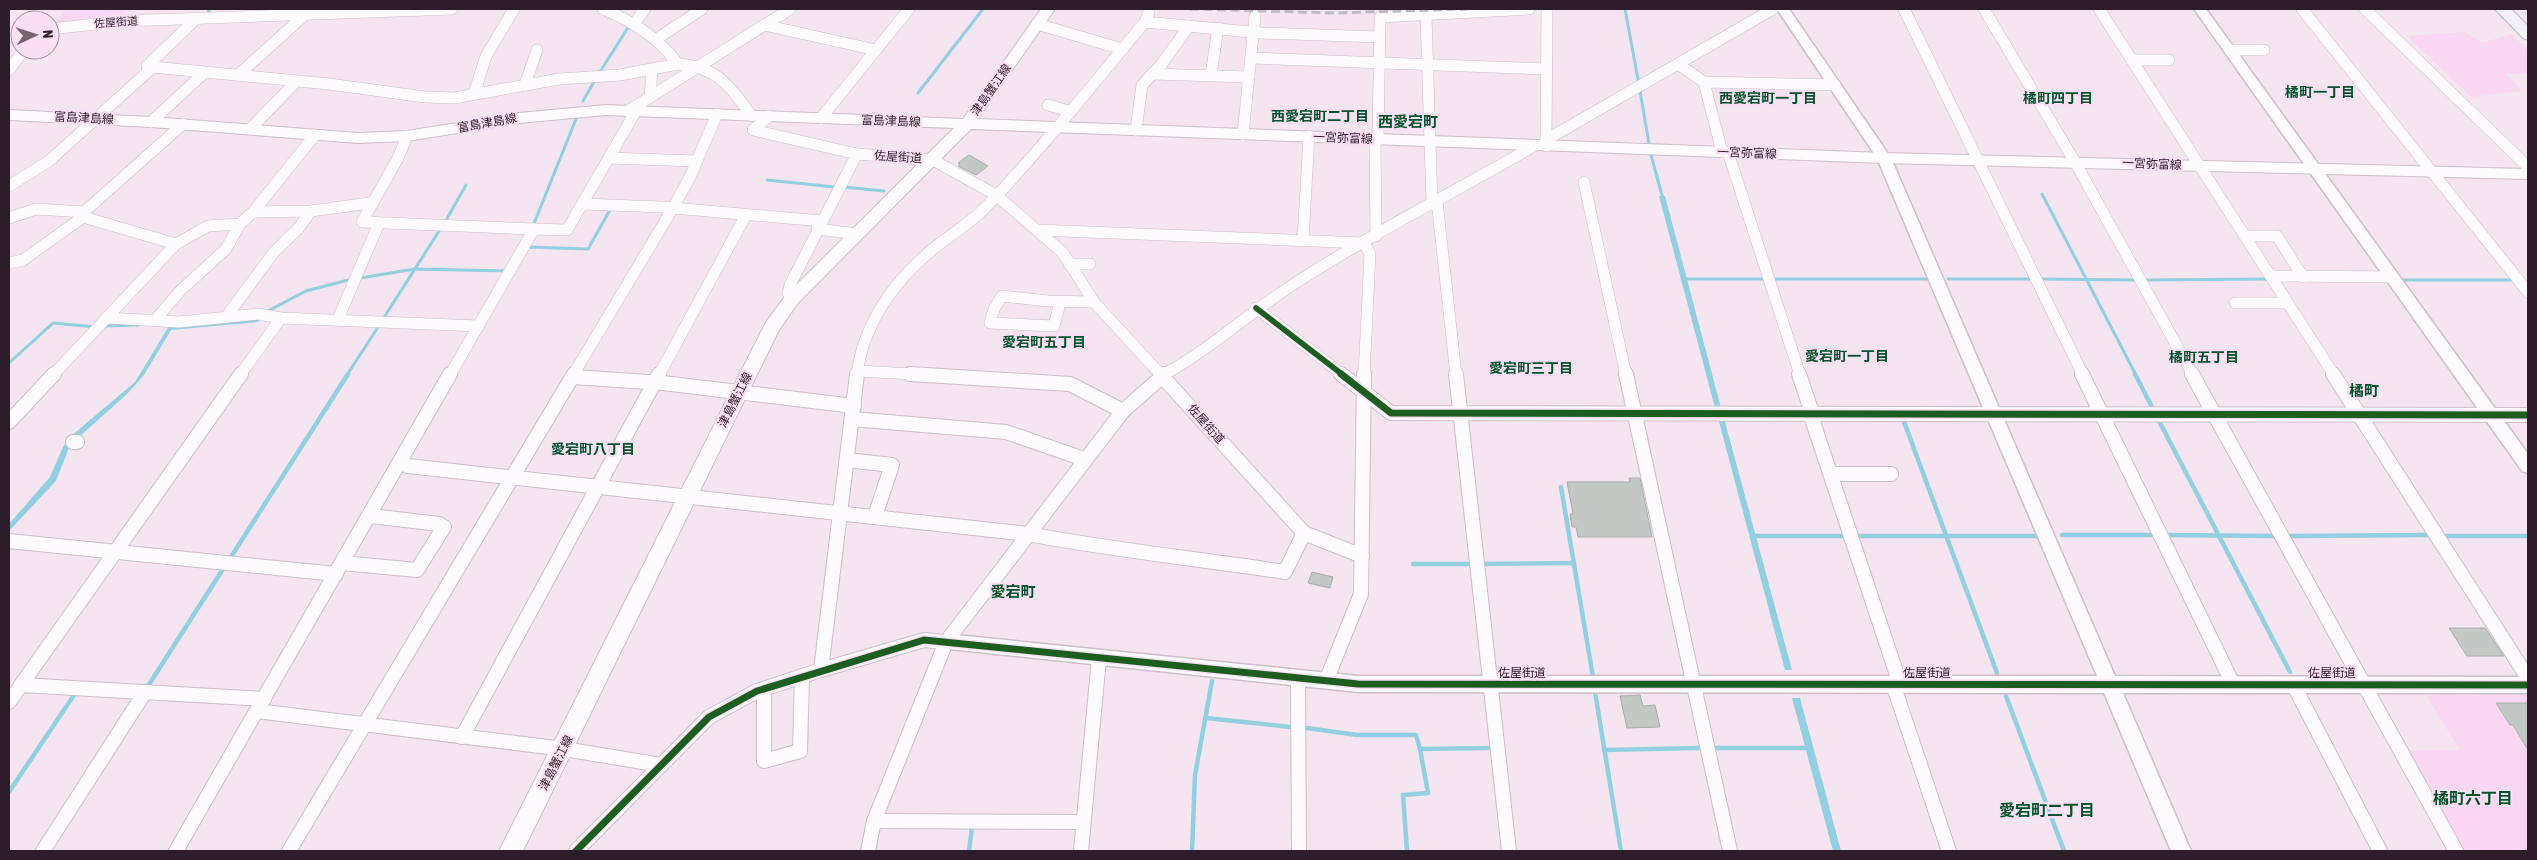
<svg xmlns="http://www.w3.org/2000/svg" width="2537" height="860" viewBox="0 0 2537 860" font-family="'Asap Condensed','Noto Sans JP',sans-serif">
  <style>
    .built { fill: #f9d6f1 }
    .water { fill: #91cfe1 }
    .lines { fill: none; stroke-linecap: round; stroke-linejoin: round }
    .stream-far1 { stroke: #91cfe1; stroke-width: 3 }
    .stream { stroke: #91cfe1; stroke-width: 4.5 }
    .building { fill: #c2c8c4; stroke: #abadac }
    .minor-far1-casing { stroke: #ccbeca; stroke-width: 12 }
    .minor-casing { stroke: #ccbeca; stroke-width: 16 }
    .tertiary-casing { stroke: #ccbeca; stroke-width: 3 }
    .secondary-casing { stroke: #ccbeca; stroke-width: 2 }
    .primary-casing { stroke: #beb8c5; stroke-width: 2 }
    .minor-far1 { stroke: #fdfbfd; stroke-width: 11 }
    .minor { stroke: #fdfbfd; stroke-width: 14 }
    .tertiary { fill: #fdfbfd; fill-rule: evenodd }
    .secondary { fill: #fdfbfd; fill-rule: evenodd }
    .primary { fill: #f2f1f7; fill-rule: evenodd }
    .rail { stroke: #bebabd; stroke-width: 3; stroke-dasharray: 9 4.5; stroke-linecap: butt }
    .cycleway-far1-casing { stroke: #fadff4; stroke-width: 8 }
    .cycleway-casing { stroke: #fadff4; stroke-width: 10 }
    .cycleway-far1 { stroke: #1b5e20; stroke-width: 5.5 }
    .cycleway { stroke: #1b5e20; stroke-width: 7 }
    .labels { text-anchor: middle; dominant-baseline: central; stroke-width: 4.5; stroke-linejoin: round; paint-order: stroke }
    .far-street-label { font-size: 11px; fill: #2d1d2a; stroke: #fadff4 }
    .street-label { font-size: 12px; fill: #2d1d2a; stroke: #fadff4 }
    .neighbourhood-label { font-size: 14px; font-weight: bold; fill: #00542b; stroke: #fadff4 }
    .quarter-label { font-size: 15px; font-weight: bold; fill: #00542b; stroke: #fadff4 }
    .near-neighbourhood-label { font-size: 16px; font-weight: bold; fill: #00542b; stroke: #fadff4 }
  </style>
  <rect width="100%" height="100%" fill="#f4e5f0"/>
  <!-- built -->
  <g class="built">
    <path d="M66 9H127L121 16 54 24Z"/>
    <path d="M2465 32 2482 43 2512 34 2528 51V74H2506L2522 91 2471 97 2407 36Z"/>
    <path d="M2426 695H2528V851H2462L2406 751 2460 750Z"/>
  </g>
  <!-- water -->
  <g class="water">
    <path d="M1659 196H1665L1721 408H1715Z"/>
    <path d="M266 312 258 322 171 330 144 375 127 394 70 445 56 481 9 531V524L50 477 63 447 70 437 135 382 169 326Z"/>
    <path d="M1718 418H1724L1792 670H1785Z"/>
    <path d="M1792 698H1800L1841 851H1833Z"/>
  </g>
  <g class="lines">
    <!-- stream-far1 -->
    <g class="stream-far1">
      <path d="M1625 9 1638 79"/>
      <path d="M208 12 210 9"/>
      <path d="M598 75 629 26"/>
      <path d="M1640 91 1649 144"/>
      <path d="M918 93 983 9"/>
      <path d="M583 101 595 80"/>
      <path d="M1651 155 1663 199"/>
      <path d="M767 180 835 187"/>
      <path d="M843 187 884 191"/>
      <path d="M2042 194 2136 375"/>
      <path d="M445 222 466 185"/>
      <path d="M533 226 578 114"/>
      <path d="M527 247 588 249 611 208"/>
      <path d="M360 278 415 269 507 271"/>
      <path d="M1684 279H1766"/>
      <path d="M1772 279H1928"/>
      <path d="M1948 279H2029"/>
      <path d="M2041 279 2134 280"/>
      <path d="M2146 280 2266 279"/>
      <path d="M2403 280H2513"/>
      <path d="M264 313 306 291 352 279"/>
      <path d="M383 319 441 228"/>
      <path d="M106 326 138 325"/>
      <path d="M9 363 53 323 96 327"/>
      <path d="M347 375 380 324"/>
    </g>
    <!-- stream -->
    <g class="stream">
      <path d="M2135 374 2153 409"/>
      <path d="M1903 419 1997 673"/>
      <path d="M2158 419 2290 672"/>
      <path d="M1561 487 1593 677"/>
      <path d="M2062 535H2153"/>
      <path d="M2166 535 2275 536"/>
      <path d="M1753 536H1846"/>
      <path d="M1855 536H2037"/>
      <path d="M2289 536 2430 535"/>
      <path d="M2444 536H2528"/>
      <path d="M229 560 348 374"/>
      <path d="M1413 564H1474"/>
      <path d="M1481 564 1574 563"/>
      <path d="M143 686H148L223 569"/>
      <path d="M1595 692 1621 851"/>
      <path d="M2006 696 2064 851"/>
      <path d="M1206 718 1290 727"/>
      <path d="M1307 728 1357 735H1416L1420 749 1490 748"/>
      <path d="M1715 748H1809"/>
      <path d="M1604 750 1698 748"/>
      <path d="M9 792 76 692"/>
      <path d="M969 851 972 827"/>
      <path d="M1192 851 1195 775 1212 681"/>
      <path d="M1407 851 1403 795 1428 793 1420 749"/>
    </g>
  </g>
  <!-- building -->
  <g class="building">
    <path d="M969 155 988 166 976 175 958 166 960 164 958 163Z"/>
    <path d="M1629 478H1640L1652 537H1578L1576 527H1572L1570 514H1573L1567 482H1630Z"/>
    <path d="M1312 572 1333 577 1330 588 1308 583Z"/>
    <path d="M2449 628H2485L2504 656H2467Z"/>
    <path d="M1640 695 1643 706 1655 705 1660 727 1627 728 1620 696Z"/>
    <path d="M2496 703H2528V750L2513 725H2510Z"/>
  </g>
  <g class="lines">
    <!-- minor-far1 casing -->
    <g class="minor-far1-casing">
      <g id="minor-far1">
        <path d="M603 9C633 22 658 37 678 64 717 67 729 85 751 115"/>
        <path d="M1904 9 2083 375"/>
        <path d="M1984 9 2075 162 2193 375"/>
        <path d="M2099 9 2334 375"/>
        <path d="M2302 9 2528 292"/>
        <path d="M2365 9 2528 167"/>
        <path d="M1426 15 1432 204"/>
        <path d="M1145 22 1261 33 1379 37"/>
        <path d="M634 24 645 9"/>
        <path d="M1037 24 1122 49"/>
        <path d="M764 25 876 50"/>
        <path d="M50 29 123 21 452 9"/>
        <path d="M9 36 20 34"/>
        <path d="M658 38 702 9"/>
        <path d="M2230 50H2264"/>
        <path d="M1251 58 1546 69"/>
        <path d="M2132 60H2169"/>
        <path d="M1678 64 1704 82"/>
        <path d="M152 67 147 66 197 18"/>
        <path d="M9 70 24 50"/>
        <path d="M1152 74 1249 77"/>
        <path d="M238 75 307 13"/>
        <path d="M1211 75 1218 28"/>
        <path d="M525 85 537 50"/>
        <path d="M474 94 486 56 514 9"/>
        <path d="M650 97 652 70"/>
        <path d="M1048 105 1069 111"/>
        <path d="M628 111 790 9"/>
        <path d="M769 116 753 130 857 154 933 160 996 195 1063 253 1094 302 1161 375"/>
        <path d="M821 118 909 9"/>
        <path d="M151 122 203 74"/>
        <path d="M250 129 297 81"/>
        <path d="M1136 130 1142 85 1161 65 1189 26"/>
        <path d="M1243 134 1255 16"/>
        <path d="M407 136 398 158 362 222 534 229"/>
        <path d="M1546 140 1773 9"/>
        <path d="M1546 146 1547 9"/>
        <path d="M1722 152 1704 82 1835 85"/>
        <path d="M1728 152 1800 375"/>
        <path d="M609 158 696 161"/>
        <path d="M1584 182 1626 375"/>
        <path d="M9 186 49 161 153 67 329 84 425 97 454 98 559 79 620 75 678 64"/>
        <path d="M1437 201 1456 375"/>
        <path d="M583 204 662 207 822 221"/>
        <path d="M253 212 311 211 370 203"/>
        <path d="M83 217 176 244"/>
        <path d="M9 218 36 209 84 212 183 124"/>
        <path d="M817 229 858 234"/>
        <path d="M1038 230 1364 243 1370 254 1364 375"/>
        <path d="M1376 236 1375 144 1378 139 1380 17 1529 9"/>
        <path d="M2245 236H2277L2303 277"/>
        <path d="M1303 240 1309 136"/>
        <path d="M9 263 23 260 83 217 84 212"/>
        <path d="M1069 264H1090"/>
        <path d="M2271 276 2392 277"/>
        <path d="M792 299 788 293 790 285 857 154"/>
        <path d="M1060 303 1054 326 990 323 994 309 1002 296 1048 301 1094 302"/>
        <path d="M2235 303H2287"/>
        <path d="M1256 308 1343 375"/>
        <path d="M226 317 274 252 298 229 311 211"/>
        <path d="M108 318 179 322 258 314 281 318 479 326"/>
        <path d="M156 319 181 290 226 249 240 224"/>
        <path d="M338 319 379 223"/>
        <path d="M858 371 930 375"/>
        <path d="M53 375 176 244 208 226 240 224 253 212 315 135"/>
        <path d="M240 375 281 318"/>
        <path d="M450 375 534 229 567 230 636 111"/>
        <path d="M573 375 673 208 690 177 717 114"/>
        <path d="M659 375 746 215"/>
        <path d="M857 375C863 324 894 281 933 249 950 235 969 224 984 209 1041 150 1092 85 1145 22L1149 12"/>
        <path d="M1163 375C1209 350 1249 313 1294 284 1371 234 1454 192 1534 146"/>
      </g>
    </g>
    <!-- minor casing -->
    <g class="minor-casing">
      <g id="minor">
        <path d="M910 374 1070 384 1123 411"/>
        <path d="M1160 374 1304 533 1362 556"/>
        <path d="M1341 374 1391 413 2528 415"/>
        <path d="M1456 374 1509 851"/>
        <path d="M1626 374 1730 851"/>
        <path d="M1799 374 1812 413"/>
        <path d="M2082 374 2233 684"/>
        <path d="M2192 374 2456 851"/>
        <path d="M2333 374 2528 678"/>
        <path d="M573 377 663 383 854 406"/>
        <path d="M1810 413 1900 684"/>
        <path d="M852 419 1006 432 1084 459"/>
        <path d="M9 422 54 374"/>
        <path d="M73 442H77"/>
        <path d="M847 460 892 465 875 516"/>
        <path d="M401 463 408 466 1028 534C1113 550 1199 559 1285 572L1304 533"/>
        <path d="M1831 474H1891"/>
        <path d="M9 541 336 574"/>
        <path d="M342 563 417 570 444 527 439 524 371 516"/>
        <path d="M821 670 857 374"/>
        <path d="M1298 678 1299 851"/>
        <path d="M1326 681 1361 594 1364 374"/>
        <path d="M1893 684 1949 851"/>
        <path d="M2293 684 2380 851"/>
        <path d="M21 685 264 699"/>
        <path d="M764 689V761L800 751 802 676"/>
        <path d="M9 702 241 374"/>
        <path d="M257 711 564 749 661 765"/>
        <path d="M462 737 659 374"/>
        <path d="M874 821 1083 822"/>
        <path d="M43 851 145 692"/>
        <path d="M176 851 450 374"/>
        <path d="M289 851 574 374"/>
        <path d="M576 851 709 717 757 691 821 670 924 640 946 642"/>
        <path d="M868 851 874 821 946 642 1123 411 1165 374"/>
        <path d="M1081 851 1099 658"/>
      </g>
    </g>
    <!-- tertiary casing -->
    <g class="tertiary-casing">
      <g id="tertiary">
        <path d="M1777 9H1789L1891 158 2115 676 2528 677V693H2123L2191 851H2171L2104 693 1358 692 940 648 937 642 940 636 946 634 1358 676H2097L1877 158Z"/>
        <path d="M2194 9H2206L2528 454V473L2522 471Z"/>
      </g>
    </g>
    <!-- secondary casing -->
    <g class="secondary-casing">
      <path id="secondary" d="M1041 9H1055L978 119 1884 153 2528 169V179L1884 163 971 129 798 303 779 330 523 851H499L766 322 786 295 954 128 606 115 519 123 407 141 358 143 151 127 9 120V110L151 117 358 133 407 131 519 113 606 105 963 119Z"/>
    </g>
    <!-- primary casing -->
    <g class="primary-casing">
      <path id="primary" d="M2495 9H2511L2528 26V40L2523 38Z"/>
    </g>
    <!-- minor-far1 -->
    <use href="#minor-far1" class="minor-far1"/>
    <!-- minor -->
    <use href="#minor" class="minor"/>
    <!-- tertiary -->
    <use href="#tertiary" class="tertiary"/>
    <!-- secondary -->
    <use href="#secondary" class="secondary"/>
    <!-- primary -->
    <use href="#primary" class="primary"/>
    <!-- rail -->
    <path class="rail" d="M1190 9 1335 13 1467 9"/>
    <!-- cycleway-far1 casing -->
    <g class="cycleway-far1-casing">
      <path id="cycleway-far1" d="M1256 308 1343 375"/>
    </g>
    <!-- cycleway casing -->
    <g class="cycleway-casing">
      <g id="cycleway">
        <path d="M1341 374 1391 413 2528 415"/>
        <path d="M576 851 709 717 757 691 924 640 1358 684 2528 685"/>
      </g>
    </g>
    <!-- cycleway-far1 -->
    <use href="#cycleway-far1" class="cycleway-far1"/>
    <!-- cycleway -->
    <use href="#cycleway" class="cycleway"/>
  </g>
  <g class="labels">
    <!-- far-street labels -->
    <g class="far-street-label">
      <text transform="translate(116 22) rotate(-4)">佐屋街道</text>
    </g>
    <!-- street labels -->
    <g class="street-label">
      <text transform="translate(991 90) rotate(-55)">津島蟹江線</text>
      <text transform="translate(84 118) rotate(3)">富島津島線</text>
      <text transform="translate(891 121) rotate(2)">富島津島線</text>
      <text transform="translate(487 123) rotate(-10)">富島津島線</text>
      <text transform="translate(1343 138) rotate(2)">一宮弥富線</text>
      <text transform="translate(1747 153) rotate(2)">一宮弥富線</text>
      <text transform="translate(898 157) rotate(4)">佐屋街道</text>
      <text transform="translate(2152 164) rotate(2)">一宮弥富線</text>
      <text transform="translate(735 400) rotate(-63)">津島蟹江線</text>
      <text transform="translate(1206 424) rotate(48)">佐屋街道</text>
      <text x="1522" y="673">佐屋街道</text>
      <text x="1927" y="673">佐屋街道</text>
      <text x="2332" y="673">佐屋街道</text>
      <text transform="translate(556 763) rotate(-63)">津島蟹江線</text>
    </g>
    <!-- neighbourhood labels -->
    <g class="neighbourhood-label">
      <text x="2320" y="92">橘町一丁目</text>
      <text x="1768" y="98">西愛宕町一丁目</text>
      <text x="2058" y="98">橘町四丁目</text>
      <text x="1320" y="116">西愛宕町二丁目</text>
      <text x="1044" y="342">愛宕町五丁目</text>
      <text x="1847" y="356">愛宕町一丁目</text>
      <text x="2204" y="357">橘町五丁目</text>
      <text x="1531" y="368">愛宕町三丁目</text>
      <text x="593" y="449">愛宕町八丁目</text>
    </g>
    <!-- quarter labels -->
    <g class="quarter-label">
      <text x="1408" y="121">西愛宕町</text>
      <text x="2364" y="390">橘町</text>
      <text x="1013" y="591">愛宕町</text>
    </g>
    <!-- near-neighbourhood labels -->
    <g class="near-neighbourhood-label">
      <text x="2473" y="798">橘町六丁目</text>
      <text x="2047" y="810">愛宕町二丁目</text>
    </g>
  </g>
  <!-- border -->
  <rect width="2537" height="860" fill="none" stroke="#2d1d2a" stroke-width="20"/>
  <!-- north arrow -->
  <g transform="translate(35 35) rotate(86)"><circle r="24" fill="#fadff4" stroke="#a891a3"/>
  <path d="M0-4L9 19L0 12L-9 19Z" fill="#73636f"/>
  <text y="-8" font-size="14" font-weight="bold" text-anchor="middle" fill="#2d1d2a">N</text>
  </g>
</svg>
